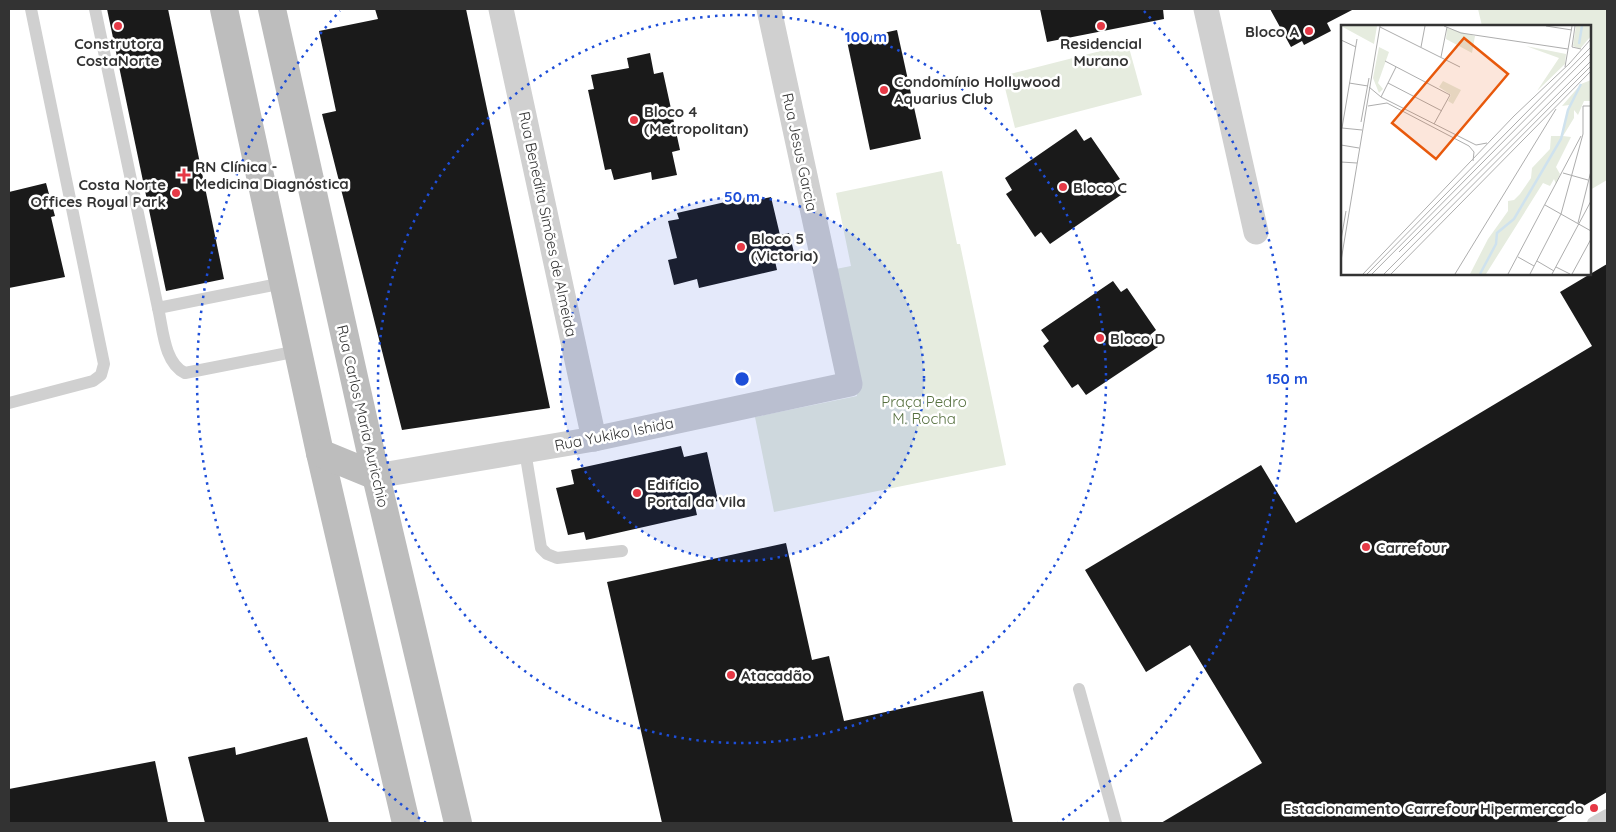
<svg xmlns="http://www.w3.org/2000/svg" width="1616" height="832" viewBox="0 0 1616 832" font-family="Quicksand,sans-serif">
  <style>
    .green { fill: #e6ecdf }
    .building { fill: #1a1a1a }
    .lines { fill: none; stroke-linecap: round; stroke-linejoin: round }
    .service { stroke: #d0d0d0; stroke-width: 12 }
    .minor { stroke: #d0d0d0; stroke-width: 25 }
    .secondary { stroke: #bdbdbd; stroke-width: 28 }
    .ring { fill: none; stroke: #1d4ed8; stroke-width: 2.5; stroke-dasharray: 2.5 5 }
    .poi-dot { fill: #e63946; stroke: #fff; stroke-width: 2 }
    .labels { text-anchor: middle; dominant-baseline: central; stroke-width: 5; stroke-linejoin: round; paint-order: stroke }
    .poi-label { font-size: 15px; font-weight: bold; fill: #333; stroke: #fff; text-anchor: start }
    .street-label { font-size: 15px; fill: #333; stroke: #fff }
    .park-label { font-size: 15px; fill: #56703f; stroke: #fff }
    .inset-river { fill: none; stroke: #cfe2ee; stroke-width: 2.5 }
    .inset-road { fill: none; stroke: #adadad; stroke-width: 1 }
    .view { fill: #e8590c; fill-opacity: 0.15; stroke: #e8590c; stroke-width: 2.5 }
    .inset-edge { fill: none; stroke: #333; stroke-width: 2.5 }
    .centre { fill: #1d4ed8; stroke: #fff; stroke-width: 2.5 }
    .ring-label { font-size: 15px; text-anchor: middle; font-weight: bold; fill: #1d4ed8; stroke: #fff; stroke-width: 5; stroke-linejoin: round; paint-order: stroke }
  </style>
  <rect width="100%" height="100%" fill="#fff"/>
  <!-- green -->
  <g class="green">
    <path d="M1478 9H1607V180L1590 190V26H1482Z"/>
    <path d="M1128 44 1142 95 1015 128 1002 76Z"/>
    <path d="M942 171 957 244H960L1006 465 774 512 755 417 857 396 831 270 851 266 836 193Z"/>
  </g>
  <!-- building -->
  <g class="building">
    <path d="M107 9H168L224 279 166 291Z"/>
    <path d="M375 9H466L550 408 402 430 322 114 336 111 319 31 378 19Z"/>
    <path d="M1040 9H1163L1164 19 1047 42Z"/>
    <path d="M1270 9H1354L1327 23 1331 31 1304 45 1302 41 1291 47Z"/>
    <path d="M897 30 921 139 870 150 847 41Z"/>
    <path d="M650 53 654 74 663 72 680 150 672 152 677 175 652 180 651 172 614 180 611 169 605 170 588 90 594 89 591 75 629 68 627 58Z"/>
    <path d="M1076 129 1084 141 1091 137 1120 179 1113 183 1121 195 1050 244 1041 232 1035 237 1006 194 1012 190 1005 178Z"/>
    <path d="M46 183 55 216 51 217 65 277 9 288V192Z"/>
    <path d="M756 195 758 200 771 197 780 235 789 233 795 256 775 261 777 270 699 288 697 279 674 285 668 260 677 258 668 221 679 219 677 213Z"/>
    <path d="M1607 264V792L1555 823H1161L1262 763 1190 645 1146 672 1085 570 1261 465 1296 523 1592 346 1560 292Z"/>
    <path d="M1113 281 1121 292 1127 288 1156 330 1150 335 1158 347 1086 395 1078 384 1072 388 1043 346 1049 341 1041 330Z"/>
    <path d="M681 446 684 457 707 452 718 501 695 506 697 515 586 540 584 532 568 535 556 488 574 484 571 470Z"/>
    <path d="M786 543 812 660 829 656 844 721 983 691 1013 823H662L607 582Z"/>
    <path d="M307 737 329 823H205L188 757 235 747 236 755Z"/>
    <path d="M155 761 168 823H9V789Z"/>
  </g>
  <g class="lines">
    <!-- service -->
    <g class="service">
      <path d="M95 9 158 308 283 283"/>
      <path d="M158 308C163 329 164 363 185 373L298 351"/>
      <path d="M9 403 93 381 101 375 104 364 31 9"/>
      <path d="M525 451 541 548 547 554 557 558 622 551"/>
      <path d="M1079 689 1116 823"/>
      <path d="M1593 823 1607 815"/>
    </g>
    <!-- minor -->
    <g class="minor">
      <path d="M501 9 594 439"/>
      <path d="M1206 9 1256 232"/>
      <path d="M376 476 594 439 850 384 769 9"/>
    </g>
    <!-- secondary -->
    <g class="secondary">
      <path d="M224 9 320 453 406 823"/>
      <path d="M272 9 376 476 458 823"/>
      <path d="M320 453 376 476"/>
    </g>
  </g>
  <!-- distance rings -->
  <circle cx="742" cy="379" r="182" fill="#1d4ed8" fill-opacity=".12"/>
  <g class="ring">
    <circle cx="742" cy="379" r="182"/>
    <circle cx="742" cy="379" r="364"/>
    <path d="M426 823A545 545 0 0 1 340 11M1144 11A545 545 0 0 1 1058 823"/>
  </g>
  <!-- markers -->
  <g class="poi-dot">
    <circle cx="118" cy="26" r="5"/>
    <circle cx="1101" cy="26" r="5"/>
    <circle cx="1309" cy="31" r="5"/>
    <circle cx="884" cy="90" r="5"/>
    <circle cx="634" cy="120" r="5"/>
    <path d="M181.5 167.5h5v5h5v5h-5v5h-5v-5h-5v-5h5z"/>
    <circle cx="1063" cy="187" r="5"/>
    <circle cx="176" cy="193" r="5"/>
    <circle cx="741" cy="247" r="5"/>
    <circle cx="1100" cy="338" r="5"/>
    <circle cx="637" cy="493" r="5"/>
    <circle cx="1366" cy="547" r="5"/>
    <circle cx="731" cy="675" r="5"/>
    <circle cx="1594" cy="808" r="5"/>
  </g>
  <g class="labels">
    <!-- poi labels -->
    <g class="poi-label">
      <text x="1299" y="31" text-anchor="end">Bloco A</text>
      <text x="118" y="43" text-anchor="middle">Construtora<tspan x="118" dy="17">CostaNorte</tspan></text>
      <text x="1101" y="43" text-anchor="middle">Residencial<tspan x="1101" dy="17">Murano</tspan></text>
      <text x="894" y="81">Condomínio Hollywood<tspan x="894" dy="17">Aquarius Club</tspan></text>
      <text x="644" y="111">Bloco 4<tspan x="644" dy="17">(Metropolitan)</tspan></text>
      <text x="195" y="166">RN Clínica -<tspan x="195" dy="17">Medicina Diagnóstica</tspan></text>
      <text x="166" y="184" text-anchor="end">Costa Norte<tspan x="166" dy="17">Offices Royal Park</tspan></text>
      <text x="1073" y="187">Bloco C</text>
      <text x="751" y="238">Bloco 5<tspan x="751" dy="17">(Victoria)</tspan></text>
      <text x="1110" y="338">Bloco D</text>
      <text x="647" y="484">Edifício<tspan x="647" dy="17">Portal da Vila</tspan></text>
      <text x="1376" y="547">Carrefour</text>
      <text x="741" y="675">Atacadão</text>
      <text x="1584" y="808" text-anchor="end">Estacionamento Carrefour Hipermercado</text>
    </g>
    <!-- street labels -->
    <g class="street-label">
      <text transform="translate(800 152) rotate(78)">Rua Jesus Garcia</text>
      <text transform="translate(548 224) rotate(78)">Rua Benedita Simões de Almeida</text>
      <text transform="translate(363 416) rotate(77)">Rua Carlos Maria Auricchio</text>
      <text transform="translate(614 434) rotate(-11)">Rua Yukiko Ishida</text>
    </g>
    <!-- park labels -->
    <g class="park-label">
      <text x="924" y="401">Praça Pedro<tspan x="924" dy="17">M. Rocha</tspan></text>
    </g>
  </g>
  <!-- overview -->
  <g transform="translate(1341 25)">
    <rect width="250" height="250" fill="#fff"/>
    <path d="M0 1H36L33 19ZM235 1H250V11L239 24 232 21ZM106 3 134 11 131 28 105 14ZM185 21 225 29 224 39 196 66 218 33ZM38 22 48 27 37 58 42 64 38 68 32 53ZM250 55V76H243L237 90 233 85V93L222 111 230 112 215 142 219 149 215 159 213 154 209 161 202 158 145 249H129L147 214 167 186V176L173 175 179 169 190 153 191 143 209 124 210 111H220L228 80 221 81 240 59ZM102 56 120 65 112 79 107 76 110 70 98 62Z" fill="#e6ecdf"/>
    <path class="inset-river" d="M238 19 241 1M139 249 155 219 156 208 173 194 220 114 227 85 240 59"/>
    <path class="inset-road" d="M103 1 120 8 227 24M205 1 231 5M234 1 231 22 240 24M39 2 119 42M0 15 15 22M80 22 84 1M100 32 106 2M44 36 109 70 93 99M228 39 250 14M224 42 231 1M8 58 27 61M47 58 101 86M28 62 40 72 135 120 146 118M40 72 55 42M27 81 46 78 128 121 133 127 132 136M20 97 28 53M1 103 16 14M1 103 21 105M0 120 18 123M0 137 16 138M222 148 247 155M204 180 250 206M237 198 250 146M0 215 5 186M58 227 250 36M177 232 193 241M0 236 39 1M196 236 213 246M215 242 229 249M22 249 173 91 229 38M26 249 250 22M31 249 250 28M43 249 250 41M50 249 250 46M114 249 215 84M167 249 240 111M189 249 220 189 242 109V81H250M211 249 250 176M231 249 250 214"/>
    <path class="view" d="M123 13 167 49 95 134 51 98Z"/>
    <rect width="250" height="250" class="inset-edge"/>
  </g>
  <circle cx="742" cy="379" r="8" class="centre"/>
  <g class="ring-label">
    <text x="866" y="42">100 m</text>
    <text x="742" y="202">50 m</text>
    <text x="1287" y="384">150 m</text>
  </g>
  <!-- border -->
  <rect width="1616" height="832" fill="none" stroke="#333333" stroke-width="20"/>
</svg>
